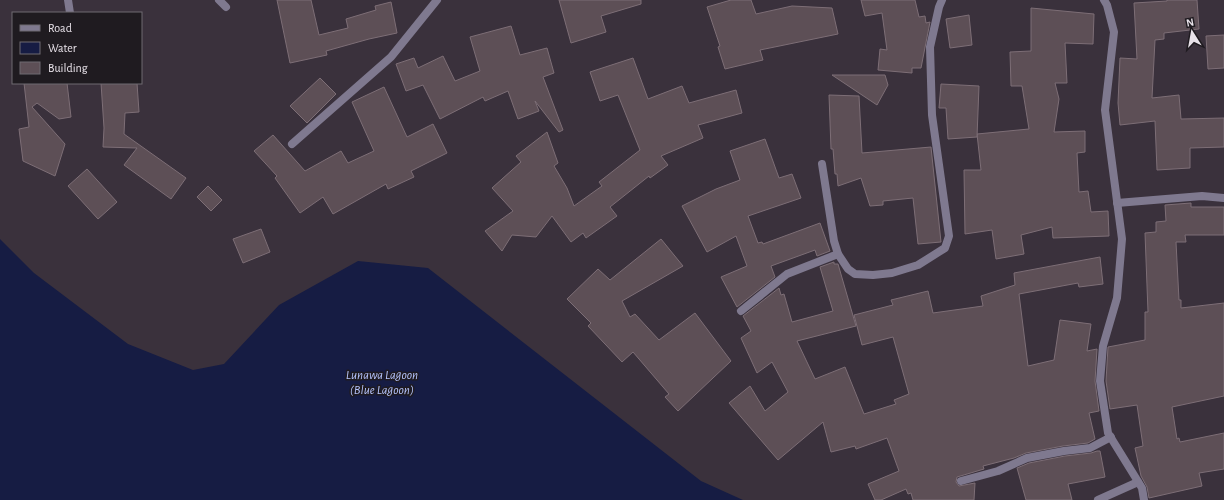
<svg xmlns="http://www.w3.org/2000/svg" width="1224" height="500" viewBox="0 0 1224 500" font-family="'Alegreya Sans',sans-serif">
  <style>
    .water { fill: #161c43 }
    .building { fill: #5d4f56; stroke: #7d6e76 }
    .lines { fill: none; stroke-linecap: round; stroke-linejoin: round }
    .street { stroke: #7f798f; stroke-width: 8 }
    .labels { text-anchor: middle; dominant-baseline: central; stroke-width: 3; stroke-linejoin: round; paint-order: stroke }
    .water-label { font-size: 13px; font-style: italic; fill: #b5c3fd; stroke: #1f1b20 }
  </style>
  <rect width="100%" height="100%" fill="#3a313c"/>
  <!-- water -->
  <path class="water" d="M0 239 34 273 128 344 193 370 224 364 279 305 358 261 428 268 701 481 743 500H0Z"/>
  <!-- building -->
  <g class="building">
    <path d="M277 0H311L319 35 348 28 346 19 376 10 375 6 391 2 397 33 369 39 326 51 327 55 290 63Z"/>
    <path d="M559 0H641V4L601 16 606 32 571 43Z"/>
    <path d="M731 0H751L756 14 792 6 832 8 838 34 760 50 763 60 725 69 718 47 720 46 707 7Z"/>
    <path d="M861 0H915L919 17 925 16 926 23 930 22 921 68H912V73L878 70 880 49 887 50 882 13 865 16Z"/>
    <path d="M1167 0H1197L1199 29 1164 33V39L1155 40 1152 98 1179 95 1181 119 1224 118V147L1190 148V168L1157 170 1155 121 1120 125 1118 103 1120 58 1137 59 1134 3 1167 1Z"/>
    <path d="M1031 8 1094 14 1093 44 1065 43 1067 83H1055L1059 99 1054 132 1085 131V152L1077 153 1079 192 1088 191 1091 212 1108 211 1109 236 1053 238 1052 227 1021 235 1024 254 996 259 992 230 965 234 964 170H981L977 134 1029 129 1022 86H1011L1010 52 1031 51Z"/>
    <path d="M969 15 972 45 950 48 946 19Z"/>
    <path d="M511 26 520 55 547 48 554 73 543 77 563 130 559 132 535 101 539 111 518 119 508 91 485 101 483 97 440 119 423 85 406 91 396 64 414 58 418 68 443 56 455 81 480 71 470 37Z"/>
    <path d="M1224 35V68L1208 69 1206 36Z"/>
    <path d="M633 58 648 99 682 86 689 103 736 90 742 113 698 125 703 138 661 156 668 165 650 178 649 176 610 207 617 216 586 238 583 233 571 242 552 216 536 237 512 235 502 251 485 231 513 211 492 188 521 162 516 156 547 132 558 163 554 166 567 188 574 206 602 186 599 182 640 150 618 95 600 101 590 72Z"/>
    <path d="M832 75H885L888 85 877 105Z"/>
    <path d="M320 78 336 94 307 123 290 106Z"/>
    <path d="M24 83H67L71 117 59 119 37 103 32 107 65 144 55 176 23 161 19 129 29 127Z"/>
    <path d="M101 83H137L139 112 125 113 124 134 186 178 171 199 124 165 137 148 103 147 104 128Z"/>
    <path d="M941 84 979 86 977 137 948 139 946 108H939Z"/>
    <path d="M384 87 407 137 433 124 447 153 411 171 414 177 388 189 386 184 333 214 323 197 300 213 275 178 277 176 254 151 273 135 305 171 341 151 348 163 374 151 352 102Z"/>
    <path d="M829 95 859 96 862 153 931 147 941 242 918 244 913 198 883 201V205L870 206 861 178 838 186 837 174H835L833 149H831Z"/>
    <path d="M765 139 779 178 792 174 801 198 748 216 758 243 762 242 763 244 820 223 830 251 817 256 815 250 771 266 775 277 737 307 721 277 747 266 736 236 707 252 682 206 716 189 740 180 730 151Z"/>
    <path d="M87 169 117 202 98 219 68 186Z"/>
    <path d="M208 186 222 200 211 211 197 197Z"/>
    <path d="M1191 203V207H1224V235H1185L1186 242H1176L1179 300H1181V308L1224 303V396L1172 407 1177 439 1179 438 1180 442 1224 433V469L1199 473 1202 486 1149 498 1147 487 1141 476 1135 448 1143 446 1137 405 1110 409 1106 381 1108 347 1145 340V312H1148L1145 233 1156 232V222L1166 221 1165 205Z"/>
    <path d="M261 229 270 252 243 263 233 239Z"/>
    <path d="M661 239 683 266 622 301 630 317 635 314 659 340 695 313 731 361 678 411 665 397 669 394 633 352 622 362 588 326 591 323 567 299 598 269 610 280Z"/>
    <path d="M1100 257 1103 284 1079 287 1078 283 1019 294 1028 366 1054 360 1060 320 1091 324 1087 351 1097 349 1095 381 1099 411 1089 413 1095 439 1088 443 1063 446 1026 453 1014 458 983 466 984 469 957 477 956 482 959 486 975 483 974 500H913L911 493 908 494 906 489 881 500H875L868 484 899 471 887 438 856 449 855 446 831 452 823 422 778 460 729 403 750 386 765 411 788 392 772 362 757 373 741 338 751 331 743 316 779 288 781 295 784 294 792 322 833 311 820 267 834 262V264H838L856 326 797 341 815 379 845 367 864 414 896 404 894 400 909 394 893 337 862 345 854 315 893 305 891 300 928 291 933 313 983 306 981 296 1015 285 1014 273Z"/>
    <path d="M1097 451H1100L1105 477 1068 484 1072 500H1026L1017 468 1029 463 1065 456 1091 453Z"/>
  </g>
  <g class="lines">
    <!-- street -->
    <g class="street">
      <path d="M68 0 70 13"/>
      <path d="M219 0 226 7"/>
      <path d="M1104 0 1107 5 1114 32 1105 110 1122 239 1117 298 1103 346 1100 381 1108 433 1142 488 1144 500"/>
      <path d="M292 144 391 57 437 0"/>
      <path d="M822 164 834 241 838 254 848 269 855 274 873 275 892 273 918 265 945 248 949 236 932 115 930 47 939 7 942 0"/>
      <path d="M1117 203 1202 196 1224 198"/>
      <path d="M741 311 787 274 838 254"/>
      <path d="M961 481 998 471 1027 458 1064 451 1090 448 1111 437"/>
      <path d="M1098 500 1138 482"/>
    </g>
  </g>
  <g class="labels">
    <!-- water labels -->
    <g class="water-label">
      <text x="382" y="375">Lunawa Lagoon<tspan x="382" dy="15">(Blue Lagoon)</tspan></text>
    </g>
  </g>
  <!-- legend -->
  <rect x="12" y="12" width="130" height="72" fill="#1f1b20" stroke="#6f6b70"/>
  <rect x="20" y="25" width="20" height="6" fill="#7f798f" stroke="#6f6b70"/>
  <text x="48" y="32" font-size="12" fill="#e8e2e9">Road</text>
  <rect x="20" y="42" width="20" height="12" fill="#161c43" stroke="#6f6b70"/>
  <text x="48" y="52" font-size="12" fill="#e8e2e9">Water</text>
  <rect x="20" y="62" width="20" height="12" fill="#5d4f56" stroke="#6f6b70"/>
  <text x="48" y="72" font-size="12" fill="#e8e2e9">Building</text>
  <!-- north arrow -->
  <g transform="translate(1192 32) rotate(349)" stroke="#1f1b20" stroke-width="3" paint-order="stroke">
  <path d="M0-3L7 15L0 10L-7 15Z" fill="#e8e2e9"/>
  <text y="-6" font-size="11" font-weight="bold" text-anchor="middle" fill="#e8e2e9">N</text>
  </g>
</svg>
